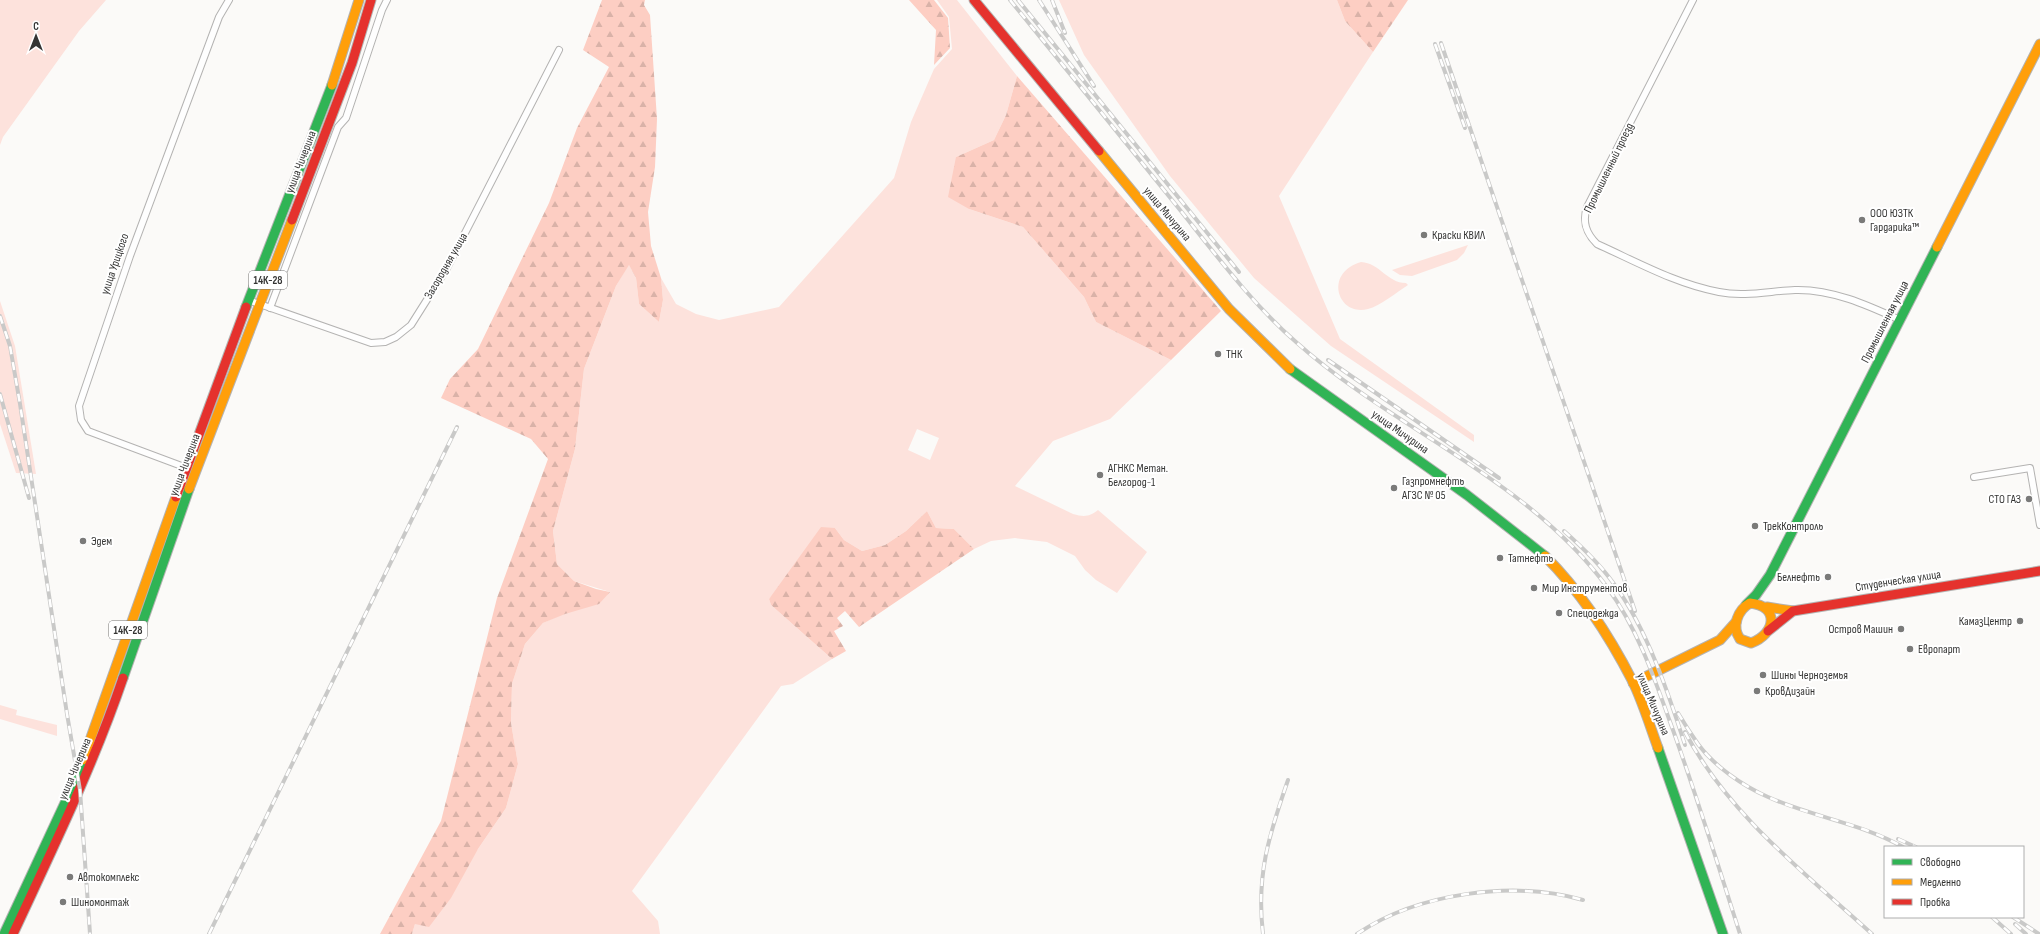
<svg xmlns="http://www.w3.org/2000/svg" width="2040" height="934" viewBox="0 0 2040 934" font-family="'Sofia Sans Condensed',sans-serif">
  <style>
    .green { fill: #fde2dc; fill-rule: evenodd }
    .forest { fill: url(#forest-firs) }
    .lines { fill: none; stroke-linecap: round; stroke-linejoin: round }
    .street-casing { stroke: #b4b3b2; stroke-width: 8 }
    .fast-casing { stroke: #b4b3b2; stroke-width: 11 }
    .slow-casing { stroke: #b4b3b2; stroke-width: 11 }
    .jam-casing { stroke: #b4b3b2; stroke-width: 11 }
    .street { stroke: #fefefe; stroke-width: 6 }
    .fast { stroke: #30b455; stroke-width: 9 }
    .slow { stroke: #ff9f0a; stroke-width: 9 }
    .jam { stroke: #e5322d; stroke-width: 9 }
    .rail-casing { stroke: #c9c9c8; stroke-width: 4 }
    .rail { stroke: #fff; stroke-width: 2.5; stroke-dasharray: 8; stroke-linecap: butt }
    .poi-dot { fill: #7a7a79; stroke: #fff; stroke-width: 1.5 }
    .labels { text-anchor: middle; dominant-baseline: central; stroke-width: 4; stroke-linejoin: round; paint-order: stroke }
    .shield { fill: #fff; stroke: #727271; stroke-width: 1 }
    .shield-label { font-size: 11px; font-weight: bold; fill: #353534 }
    .street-label { font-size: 12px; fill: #353534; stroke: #fff }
    .poi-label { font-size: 12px; fill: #353534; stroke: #fff; text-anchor: start }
  </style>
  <defs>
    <pattern id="forest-firs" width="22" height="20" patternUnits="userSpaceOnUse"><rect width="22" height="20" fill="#fdcec3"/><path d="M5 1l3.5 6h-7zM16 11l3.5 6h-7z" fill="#d9b2a8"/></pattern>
  </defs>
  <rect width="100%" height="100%" fill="#fbfaf8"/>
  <!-- green -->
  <g class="green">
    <path d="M0 0H106L79 31 3 137 0 145Z"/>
    <path d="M937 0H957L1017 76 1006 115 994 140 956 157 969 209 1023 227 1084 297 1096 322 1171 360 1110 419 1053 441 1015 486 1073 514C1084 517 1089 517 1098 510L1147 552 1117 593 1096 580 1085 570 1075 556 1047 542 1015 538 991 541 974 549 954 529 936 528 927 511 906 531 885 545 862 551 844 540 835 528 769 599 771 605 832 659 793 684 781 686 632 891 658 921 660 934H412L415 924 478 849 506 808 518 764 511 723 512 684 525 644 543 623 610 592 574 581 557 564 553 531 575 449 584 369 616 286 629 264 636 278 639 304 659 322 663 300 661 278 676 304 696 314 719 320 779 307 894 178 911 122 934 69 952 49 949 17ZM917 429 939 438 930 460 908 450Z"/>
    <path d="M1059 0H1337L1345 21 1373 52 1279 196 1340 339 1474 435V442L1331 346 1254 278 1170 176 1084 55Z"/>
    <path d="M1468 245 1464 253 1457 260 1412 276 1400 275 1392 270Z"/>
    <path d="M1361 262C1380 263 1387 283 1406 283L1408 285C1397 292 1380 306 1368 309 1338 317 1323 273 1361 262Z"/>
    <path d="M0 301 15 346 36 474 16 473 0 424Z"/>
    <path d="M0 705 17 710 16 715 57 725V736L0 719Z"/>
  </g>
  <!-- forest -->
  <g class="forest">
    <path d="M602 0H645L644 5 650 15 657 119 655 167 648 212 651 246 661 278 663 300 659 322 639 304 636 278 629 265 616 286 584 369 575 449 553 531 557 564 574 581 596 589 610 592 599 604 565 614 543 623 525 644 512 684 511 723 518 764 506 808 478 849 451 898 429 927 415 924 412 934H380L441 821 497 598 548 459 531 439 441 398 450 379 478 349 549 203 577 128 609 67 583 50Z"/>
    <path d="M909 0H934L948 18 950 48 934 65 936 30Z"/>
    <path d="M1337 0H1408L1373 52 1345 21Z"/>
    <path d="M1017 76 1221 311 1171 360 1096 322 1084 297 1023 227 969 209 948 197 956 157 994 140 1006 115Z"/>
    <path d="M927 511 936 528 954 529 974 549 859 627 845 611 837 618 843 626 834 631 846 651 832 659 771 605 769 599 821 527 835 528 844 540 862 551 885 545 906 531Z"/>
  </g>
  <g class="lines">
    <!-- street casing -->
    <g class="street-casing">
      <g id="street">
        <path d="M1693 0 1587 207C1582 222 1586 233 1597 244 1637 262 1676 284 1719 292 1744 297 1770 291 1795 290 1832 289 1867 305 1900 320"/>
        <path d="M248 300 371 343 385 342 396 337 411 325 447 268 559 50"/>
        <path d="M270 308 338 127 346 118 382 10 387 0"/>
        <path d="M187 468 88 431 81 420 79 406 130 256 219 17 229 0"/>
        <path d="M1974 477 2030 468 2040 525"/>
      </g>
    </g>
    <!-- fast casing -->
    <g class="fast-casing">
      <g id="fast">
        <path d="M246 307 332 85"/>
        <path d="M1290 369 1467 495 1545 556"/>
        <path d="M1746 605 1756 595 1770 575 1937 247"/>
        <path d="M123 678 189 489"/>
        <path d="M1658 748 1723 934"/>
        <path d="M4 934 70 792 83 760"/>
      </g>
    </g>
    <!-- slow casing -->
    <g class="slow-casing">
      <g id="slow">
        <path d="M332 85 359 0"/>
        <path d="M1099 151 1229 309 1290 369"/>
        <path d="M1937 247 2040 44"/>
        <path d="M189 489 292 220"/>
        <path d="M1545 556C1581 592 1610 637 1633 682 1643 703 1650 726 1658 748"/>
        <path d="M1750 603C1780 606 1776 634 1751 643L1740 639C1731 626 1738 610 1750 603Z"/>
        <path d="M1767 607 1793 611"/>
        <path d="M1633 683 1720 640 1736 622"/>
        <path d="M83 760 176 497"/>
      </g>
    </g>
    <!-- jam casing -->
    <g class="jam-casing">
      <g id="jam">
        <path d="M974 0 1099 151"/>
        <path d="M292 220 352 63 371 0"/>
        <path d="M176 497 246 307"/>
        <path d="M1768 631 1793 611 2040 571"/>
        <path d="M13 934C52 850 93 766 123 678"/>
      </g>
    </g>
    <!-- street -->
    <use href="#street" class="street"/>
    <!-- fast -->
    <use href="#fast" class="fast"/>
    <!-- slow -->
    <use href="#slow" class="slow"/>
    <!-- jam -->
    <use href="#jam" class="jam"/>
    <!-- rail casing -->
    <g class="rail-casing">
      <g id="rail">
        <path d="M1010 0C1064 66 1118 133 1172 200 1211 248 1249 301 1296 342 1394 430 1527 478 1607 587 1636 626 1653 674 1669 719 1695 790 1717 862 1740 934"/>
        <path d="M1018 0 1239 272"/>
        <path d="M1039 0 1094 86"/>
        <path d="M1052 0 1065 33"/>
        <path d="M1441 43 1635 611"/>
        <path d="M1435 44 1465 128"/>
        <path d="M0 316 10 346 20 404 67 714 80 790 90 934"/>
        <path d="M1328 360 1499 478"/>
        <path d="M0 394 29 498"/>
        <path d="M1564 531C1582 547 1600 564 1614 584 1647 629 1668 692 1685 745"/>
        <path d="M1678 713C1684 723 1691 734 1698 744 1714 766 1743 786 1768 797 1812 817 1861 823 1903 847"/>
        <path d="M1685 732C1728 814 1805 873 1872 934"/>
        <path d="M1898 839 1916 847"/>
        <path d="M1992 917 2011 934"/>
        <path d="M2013 917 2039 934"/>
        <path d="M2015 924 2026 934"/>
        <path d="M209 934 457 427"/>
        <path d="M1263 934C1256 875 1269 835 1288 780"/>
        <path d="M1357 934C1417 893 1513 880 1583 900"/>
      </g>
    </g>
    <!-- rail -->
    <use href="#rail" class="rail"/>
  </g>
  <!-- markers -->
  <g class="poi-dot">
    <circle cx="1862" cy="220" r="4"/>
    <circle cx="1424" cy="235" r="4"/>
    <circle cx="1218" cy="354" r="4"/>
    <circle cx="1100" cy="475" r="4"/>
    <circle cx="1394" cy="488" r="4"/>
    <circle cx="2029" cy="499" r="4"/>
    <circle cx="1755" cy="526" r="4"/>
    <circle cx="83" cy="541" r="4"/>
    <circle cx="1500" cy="558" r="4"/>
    <circle cx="1828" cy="577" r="4"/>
    <circle cx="1534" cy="588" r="4"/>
    <circle cx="1559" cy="613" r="4"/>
    <circle cx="2020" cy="621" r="4"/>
    <circle cx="1901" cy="629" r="4"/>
    <circle cx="1910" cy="649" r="4"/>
    <circle cx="1763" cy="675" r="4"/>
    <circle cx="1757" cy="691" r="4"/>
    <circle cx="70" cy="877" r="4"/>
    <circle cx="63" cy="902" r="4"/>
  </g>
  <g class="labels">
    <!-- shield labels -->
    <g class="shield">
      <rect x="249" y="271" width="38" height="18" rx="3"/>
      <rect x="109" y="621" width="38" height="18" rx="3"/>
    </g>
    <g class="shield-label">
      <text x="268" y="280">14К-28</text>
      <text x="128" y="630">14К-28</text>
    </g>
    <!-- street labels -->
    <g class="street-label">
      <text transform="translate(301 162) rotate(-69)">улица Чичерина</text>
      <text transform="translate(1609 168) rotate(-64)">Промышленный проезд</text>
      <text transform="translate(1167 214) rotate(50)">улица Мичурина</text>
      <text transform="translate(115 264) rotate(-71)">улица Урицкого</text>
      <text transform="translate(446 266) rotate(-60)">Загородняя улица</text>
      <text transform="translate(1885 322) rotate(-63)">Промышленная улица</text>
      <text transform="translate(1400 432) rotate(35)">улица Мичурина</text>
      <text transform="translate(185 465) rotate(-69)">улица Чичерина</text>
      <text transform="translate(1898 581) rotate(-9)">Студенческая улица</text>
      <text transform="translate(1653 704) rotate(67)">улица Мичурина</text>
      <text transform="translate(75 769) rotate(-67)">улица Чичерина</text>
    </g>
    <!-- poi labels -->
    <g class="poi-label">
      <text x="1870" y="213">ООО ЮЗТК<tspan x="1870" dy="14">Гардарика™</tspan></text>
      <text x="1432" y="235">Краски КВИЛ</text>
      <text x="1226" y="354">ТНК</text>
      <text x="1108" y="468">АГНКС Метан.<tspan x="1108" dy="14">Белгород-1</tspan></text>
      <text x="1402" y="481">Газпромнефть<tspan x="1402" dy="14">АГЗС № 05</tspan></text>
      <text x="2021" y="499" text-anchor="end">СТО ГАЗ</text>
      <text x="1763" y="526">ТрекКонтроль</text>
      <text x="91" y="541">Эдем</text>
      <text x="1508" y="558">Татнефть</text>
      <text x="1820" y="577" text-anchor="end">Белнефть</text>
      <text x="1542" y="588">Мир Инструментов</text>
      <text x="1567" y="613">Спецодежда</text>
      <text x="2012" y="621" text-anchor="end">КамазЦентр</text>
      <text x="1893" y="629" text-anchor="end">Остров Машин</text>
      <text x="1918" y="649">Европарт</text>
      <text x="1771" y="675">Шины Черноземья</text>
      <text x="1765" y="691">КровДизайн</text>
      <text x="78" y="877">Автокомплекс</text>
      <text x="71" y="902">Шиномонтаж</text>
    </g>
  </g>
  <!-- legend -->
  <rect x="1884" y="846" width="140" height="72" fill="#ffffff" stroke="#aeaeae"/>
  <rect x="1892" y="859" width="20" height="6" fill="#30b455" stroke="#aeaeae"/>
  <text x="1920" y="866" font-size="12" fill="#353534">Свободно</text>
  <rect x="1892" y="879" width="20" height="6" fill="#ff9f0a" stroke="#aeaeae"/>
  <text x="1920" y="886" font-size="12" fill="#353534">Медленно</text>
  <rect x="1892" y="899" width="20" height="6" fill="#e5322d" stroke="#aeaeae"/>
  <text x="1920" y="906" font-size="12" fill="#353534">Пробка</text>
  <!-- north arrow -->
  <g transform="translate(36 36)" stroke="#ffffff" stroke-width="3" paint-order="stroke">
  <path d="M0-3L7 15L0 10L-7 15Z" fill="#353534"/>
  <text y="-6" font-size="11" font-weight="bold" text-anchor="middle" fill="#353534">С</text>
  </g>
</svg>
